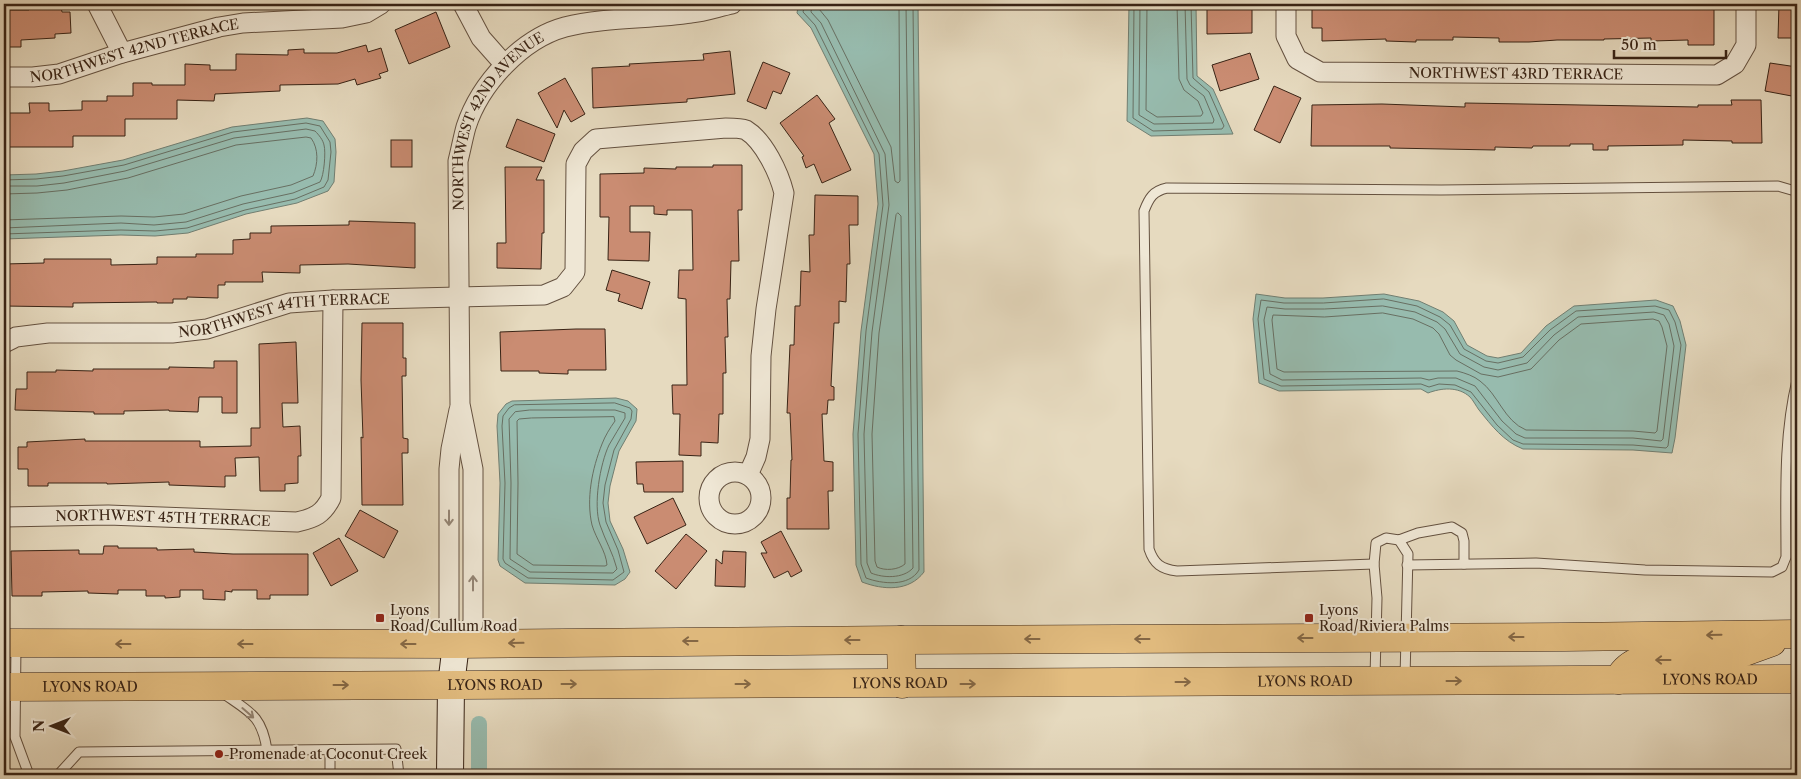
<svg xmlns="http://www.w3.org/2000/svg" width="1801" height="779" viewBox="0 0 1801 779" font-family="'Libre Caslon Text',serif">
  <style>
    .water { fill: #97bbae; stroke: #717e71 }
    .lines { fill: none; stroke-linecap: round; stroke-linejoin: round }
    .shore { stroke: #686f62; stroke-width: 1 }
    .canal { stroke: #97bbae; stroke-width: 16 }
    .building { fill: #ca8c72; stroke: #382315 }
    .lane-casing { stroke: #645140; stroke-width: 11 }
    .street-casing { stroke: #645140; stroke-width: 21 }
    .secondary-casing { stroke: #382315; stroke-width: 28 }
    .primary-casing { stroke: #382315; stroke-width: 29 }
    .lane { stroke: #efe7d5; stroke-width: 9 }
    .street { stroke: #efe7d5; stroke-width: 19 }
    .secondary { stroke: #efe7d5; stroke-width: 26 }
    .primary { stroke: #e3bd80; stroke-width: 28 }
    .oneway { stroke: #948575 }
    .oneway2 { stroke: #856845 }
    .poi-dot { fill: #8f2418; stroke: #efe7d5; stroke-width: 2 }
    .labels { text-anchor: middle; dominant-baseline: central; stroke-width: 4; stroke-linejoin: round; paint-order: stroke }
    .street-label { font-size: 14px; fill: #382315; stroke: #efe7d5 }
    .poi-label { font-size: 14px; fill: #382315; stroke: #efe7d5; text-anchor: start }
  </style>
  <rect width="100%" height="100%" fill="#e6dabf"/>
  <filter id="stains"><feTurbulence type="fractalNoise" baseFrequency=".004" numOctaves="4"/><feColorMatrix values="0 0 0 0 .2 0 0 0 0 .09 0 0 0 0 .02 0 0 0 .5 -.17"/></filter>
  <radialGradient id="worn" r=".72"><stop offset=".6" stop-color="#630" stop-opacity="0"/><stop offset="1" stop-color="#630" stop-opacity=".3"/></radialGradient>
  <!-- water -->
  <g class="water">
    <path d="M805 4H918L924 572C909 592 883 590 862 582L856 565 853 434 861 331 878 204 874 154 811 28 797 13 798 7Z"/>
    <path d="M1129 4H1196L1197 76 1213 89 1233 134 1151 136 1127 121Z"/>
    <path d="M307 118 323 121 335 139 336 152 334 182 328 191 297 203 246 214 188 233 155 236 121 235 4 239V175L36 174 63 171 123 160 232 127Z"/>
    <path d="M1256 294 1285 298H1323L1384 294 1419 301 1443 312 1454 321 1467 345 1487 356 1498 358 1521 353 1546 326 1574 306 1656 300 1673 306 1680 321 1686 345 1675 438 1672 453 1633 450 1523 449C1503 441 1492 426 1479 410 1476 406 1473 400 1470 397 1458 386 1441 388 1428 393L1421 389 1279 391 1259 383 1253 319Z"/>
    <path d="M616 398 628 401 637 409 636 421 619 451 610 486 608 503 610 521 623 549 630 572 625 579 615 585 525 583 500 566 498 560 500 483 497 426 498 414 506 404 512 401Z"/>
  </g>
  <g class="lines">
    <!-- shore -->
    <g class="shore">
      <path d="M805 4 803 12 815 25 879 154 883 205 866 331 858 434 861 564 866 578C882 584 909 587 919 570L913 4"/>
      <path d="M812 4 811 12 821 23 885 154 889 205 872 332 864 434 867 563 871 573C883 578 903 579 913 568L906 4"/>
      <path d="M819 4V9L828 20 891 147 895 181 898 183 900 181 899 4"/>
      <path d="M1134 4 1133 118 1153 131 1222 129 1224 126 1209 92 1193 78 1191 4"/>
      <path d="M1140 4 1139 115 1154 124 1213 123 1214 120 1204 96 1190 85 1187 79 1185 4"/>
      <path d="M1147 4 1146 110 1157 117 1201 116 1203 113 1198 101 1184 90 1179 79 1177 4"/>
      <path d="M4 180 36 179 63 176 124 165 233 132 306 123 320 126 330 142 331 152 328 180 324 187 295 199 245 210 187 228 155 231 121 230 4 234"/>
      <path d="M4 186H37L64 183 125 171 234 138 306 129 315 131C319 135 323 140 324 145 326 152 324 176 320 182L293 193 243 204 186 222 154 225 121 223 4 228"/>
      <path d="M4 194 37 193 67 190 128 178 236 145 306 137 311 138C319 149 318 164 313 176L291 185 241 196 184 214 154 217 121 216 4 220"/>
      <path d="M898 213 901 216 905 564C898 570 885 571 877 567L875 561 872 434 879 333 896 215Z"/>
      <path d="M1384 299 1417 306 1440 317 1450 325 1464 349 1486 361 1498 363 1523 357 1550 330 1576 311 1655 306 1669 310 1675 322 1681 345 1668 446 1666 448 1633 445 1523 444 1513 440 1497 425 1471 392 1455 385 1439 384 1429 387 1421 384 1281 386 1264 379 1258 319 1261 300 1284 303H1323Z"/>
      <path d="M1383 306 1415 312 1437 322 1445 329 1460 354 1484 367 1498 370 1527 363 1554 335 1578 317 1654 312 1664 315 1669 324 1674 346 1663 439 1661 441 1633 438H1525L1516 434 1502 421 1475 386 1456 378H1438L1429 380 1421 378 1282 380 1270 374 1264 320 1267 307 1285 309H1324Z"/>
      <path d="M1383 313 1413 319 1433 328 1439 334 1450 355 1456 360 1481 374 1498 377 1531 369 1559 340 1581 324 1653 319 1659 321 1662 327 1667 346 1657 431 1655 433 1633 431 1526 430C1504 421 1498 394 1480 381 1474 376 1465 373 1457 371L1284 372 1277 369 1272 320 1273 315 1324 317Z"/>
      <path d="M615 403 630 408 632 411 631 419 614 450 605 485 603 503 606 522 618 550 624 572 613 580 528 578 505 563 503 559 505 483 502 426 503 416 509 408 514 405Z"/>
      <path d="M530 410H615L625 413V418C620 427 614 436 609 445 600 464 593 505 600 525 605 540 613 553 617 569L613 573 530 572 510 559 511 483 509 419 515 412Z"/>
      <path d="M614 417 615 421C610 428 605 436 602 444 592 469 586 499 592 525 596 539 606 551 607 565L605 566 533 565 517 554 518 483 517 421 519 419 531 418Z"/>
    </g>
    <!-- canal -->
    <path class="canal" d="M479 724V775"/>
  </g>
  <!-- building -->
  <g class="building">
    <path d="M1312 4H1714V45H1688V40L1651 41V38L1604 39V40H1557L1529 42H1499V38L1453 37V40H1416V42L1386 41V39L1322 41V28H1312Z"/>
    <path d="M1779 4H1797V38H1778Z"/>
    <path d="M1207 5H1252V33L1207 34Z"/>
    <path d="M61 7 62 12H70L71 33 55 34V38L21 40V47H4V10H29L28 8Z"/>
    <path d="M436 12 450 47 409 64 395 30Z"/>
    <path d="M366 45 368 52 381 48 388 71 379 74 381 78 357 85 355 79 338 84 280 85V91L215 94 214 101 177 100V119H125V136H73V147H4V113H30L29 103H49V111L82 110V101H107V96H133V83H152V85H185V64L210 65V70H236V54L288 55V50L304 49V53H337Z"/>
    <path d="M730 51 735 94 687 99V102L593 108 592 68 630 66 629 64 704 60 703 54Z"/>
    <path d="M1250 53 1259 79 1220 91 1212 65Z"/>
    <path d="M763 62 790 73 781 94 773 91 766 109 747 101Z"/>
    <path d="M1770 63 1797 67V97L1765 91Z"/>
    <path d="M565 78 585 114 571 122 564 110 557 128 538 93Z"/>
    <path d="M1274 86 1301 98 1280 143 1254 130Z"/>
    <path d="M817 95 835 119 829 123 851 170 822 183 814 164 806 168 802 157 804 156 780 123Z"/>
    <path d="M1731 100H1761L1762 143H1732V141L1683 140V145L1608 146V150H1593V144H1570V146H1533L1532 148 1495 147V150L1390 148V146H1311L1312 105 1382 104 1465 107V103L1698 107V105H1732Z"/>
    <path d="M517 119 555 134 544 162 506 147Z"/>
    <rect x="391" y="140" width="21" height="27"/>
    <path d="M713 165H742V210H738L739 261H731L730 299H727L728 337H725L726 373H723V414H719L718 443 701 442V456L679 455 680 414H673L672 385H687L686 299 678 298 679 270H693L692 210H667V215L654 214V206H630V232H650L649 261 608 260 609 217H600V174L644 173V168L676 169V167H713Z"/>
    <path d="M505 167H542L536 180H544V233H542L541 269 497 268V243H506Z"/>
    <path d="M815 195 858 196V225H849L850 264H847L846 302 839 301V323H834L831 386 834 387V400H828L827 414H822L824 461 833 462V491H828L829 529H787V498H790L791 460H792L790 413H787L790 345H794L795 306H800L801 271 810 272 809 235H814Z"/>
    <path d="M349 221 415 223V268L348 264 300 265V273L262 272 263 282H225V285H218V298L187 297V299H173V303H157V302L73 303V307L4 306V264L44 263V259H111V265L157 264V257H196V254H233V240L250 239V233H271V226L349 225Z"/>
    <path d="M612 270 650 282 642 309 618 301 620 294 606 290Z"/>
    <path d="M362 323H403V358H406V376H402L403 438 408 439V453H402L403 505H362L361 437 363 438 361 380Z"/>
    <path d="M576 329H605L606 370H568V374L539 373V371H501L500 332Z"/>
    <path d="M296 342 298 403H282L283 427 300 426 301 456H298V483L285 484V491H260L259 457 235 458 236 476H225V487L169 485V482L107 484V483H48V486H28V469H18V447H27V442L85 439V441H200V447L251 446V428H260L259 344Z"/>
    <path d="M214 361H237V413H222V397H199L198 412 169 411V410L124 411V414H94V412L15 410 16 389H27V372H56V370L93 371V369H169V367L214 368Z"/>
    <path d="M683 461V492H644L643 484H637L636 462Z"/>
    <path d="M673 498 686 525 647 544 634 517Z"/>
    <path d="M360 510 398 531 384 558 345 536Z"/>
    <path d="M781 531 802 571 791 577 788 571 774 578 761 553H767L761 542Z"/>
    <path d="M686 534 707 551 676 589 655 571Z"/>
    <path d="M339 538 358 571 331 586 313 553Z"/>
    <path d="M104 546H118V548H157V550L194 549V552L233 554H308V595H270V599H257V590H232V592L225 591V600L203 599V590H180V597L165 598V596H146V590H118V594L88 593V591L42 592V596H12L11 551 79 550V554H103Z"/>
    <path d="M723 551 746 552 745 587 715 586 716 559 722 564Z"/>
  </g>
  <g class="lines">
    <!-- lane casing -->
    <g class="lane-casing">
      <g id="lane">
        <path d="M1399 540 1408 554 1405 678"/>
        <path d="M1374 564 1177 571C1161 569 1154 564 1149 549L1144 211C1149 198 1153 191 1167 188L1441 190 1778 186 1795 191 1797 194"/>
        <path d="M1407 565 1536 563 1645 570 1772 572 1782 567 1786 557C1786 497 1783 438 1797 380"/>
        <path d="M16 645 15 737 29 775"/>
        <path d="M1375 677 1377 598 1374 564 1376 543 1386 538 1399 540 1418 533 1452 527 1462 533 1464 541V564"/>
        <path d="M224 694C250 712 262 716 267 750"/>
        <path d="M330 750V775"/>
        <path d="M58 775 79 752 396 749 399 775"/>
      </g>
    </g>
    <!-- street casing -->
    <g class="street-casing">
      <g id="street">
        <path d="M97 4 122 53"/>
        <path d="M463 4 481 38 504 64"/>
        <path id="s1" d="M1286 4V36L1297 59 1320 72 1717 75 1735 64 1746 45V4"/>
        <path id="s2" d="M4 77H33L59 74 122 53 219 27 243 23 342 18 366 13 381 4"/>
        <path id="s3" d="M4 343 16 337 48 333H172L207 329 289 303 333 300 544 295 563 287 575 272 576 164 583 151 596 139 726 128C732 128 741 128 746 130 764 141 779 173 784 193L766 309 761 356 760 439 756 457 748 475"/>
        <circle cx="735" cy="498" r="26"/>
        <path id="s4" d="M4 517 108 515 297 522C315 518 323 514 331 498L333 300"/>
        <path id="s5" d="M456 644 473 624V469L460 404 458 161C461 149 463 138 466 127 480 84 521 39 565 27 605 17 650 19 691 13 704 12 718 7 732 4"/>
        <path d="M456 644 449 622V469L451 449 459 410"/>
      </g>
    </g>
    <!-- secondary casing -->
    <g class="secondary-casing">
      <path id="secondary" d="M450 775 451 685 456 644"/>
    </g>
    <!-- primary casing -->
    <g class="primary-casing">
      <g id="primary">
        <path d="M901 640 902 684"/>
        <path d="M4 643 456 644 901 640 1565 637 1797 634"/>
        <path d="M1618 680C1624 669 1631 664 1642 660H1722L1772 642"/>
        <path id="s6" d="M4 687 1797 679"/>
      </g>
    </g>
    <!-- lane -->
    <use href="#lane" class="lane"/>
    <!-- street -->
    <use href="#street" class="street"/>
    <!-- secondary -->
    <use href="#secondary" class="secondary"/>
    <!-- primary -->
    <use href="#primary" class="primary"/>
  </g>
  <!-- one-way arrows -->
  <defs><path id="oneway-shaft" d="M-6 0H5M1.5-3L5.5 0L1.5 3" fill="none" stroke-width="1.6" stroke-linecap="round" stroke-linejoin="round" transform="scale(1.25)"/></defs>
  <g class="oneway">
    <use href="#oneway-shaft" transform="translate(449 518) rotate(90)"/>
    <use href="#oneway-shaft" transform="translate(473 583) rotate(-90)"/>
    <use href="#oneway-shaft" transform="translate(248 713) rotate(41)"/>
  </g>
  <g class="oneway2">
    <use href="#oneway-shaft" transform="translate(1714 635) rotate(179)"/>
    <use href="#oneway-shaft" transform="translate(1516 637) rotate(180)"/>
    <use href="#oneway-shaft" transform="translate(1305 638) rotate(180)"/>
    <use href="#oneway-shaft" transform="translate(1032 639) rotate(180)"/>
    <use href="#oneway-shaft" transform="translate(1142 639) rotate(180)"/>
    <use href="#oneway-shaft" transform="translate(852 640) rotate(180)"/>
    <use href="#oneway-shaft" transform="translate(690 641) rotate(180)"/>
    <use href="#oneway-shaft" transform="translate(516 643) rotate(179)"/>
    <use href="#oneway-shaft" transform="translate(123 644) rotate(-180)"/>
    <use href="#oneway-shaft" transform="translate(245 644) rotate(180)"/>
    <use href="#oneway-shaft" transform="translate(408 644) rotate(180)"/>
    <use href="#oneway-shaft" transform="translate(1663 660) rotate(180)"/>
    <use href="#oneway-shaft" transform="translate(1454 681)"/>
    <use href="#oneway-shaft" transform="translate(1183 682)"/>
    <use href="#oneway-shaft" transform="translate(569 684)"/>
    <use href="#oneway-shaft" transform="translate(743 684)"/>
    <use href="#oneway-shaft" transform="translate(968 684)"/>
    <use href="#oneway-shaft" transform="translate(341 685)"/>
  </g>
  <!-- markers -->
  <g class="poi-dot">
    <rect x="375" y="613" width="10" height="10" rx="2.5"/>
    <rect x="1304" y="613" width="10" height="10" rx="2.5"/>
    <circle cx="219" cy="754" r="5"/>
  </g>
  <g class="labels">
    <!-- street labels -->
    <g class="street-label">
      <text stroke="none"><textPath href="#s2" startOffset="134">NORTHWEST 42ND TERRACE</textPath></text>
      <text stroke="none"><textPath href="#s1" startOffset="280">NORTHWEST 43RD TERRACE</textPath></text>
      <text stroke="none"><textPath href="#s5" startOffset="544">NORTHWEST 42ND AVENUE</textPath></text>
      <text stroke="none"><textPath href="#s3" startOffset="284">NORTHWEST 44TH TERRACE</textPath></text>
      <text stroke="none"><textPath href="#s4" startOffset="159">NORTHWEST 45TH TERRACE</textPath></text>
      <text stroke="none"><textPath href="#s6" startOffset="1706">LYONS ROAD</textPath></text>
      <text stroke="none"><textPath href="#s6" startOffset="1301">LYONS ROAD</textPath></text>
      <text stroke="none"><textPath href="#s6" startOffset="896">LYONS ROAD</textPath></text>
      <text stroke="none"><textPath href="#s6" startOffset="491">LYONS ROAD</textPath></text>
      <text stroke="none"><textPath href="#s6" startOffset="86">LYONS ROAD</textPath></text>
    </g>
    <!-- poi labels -->
    <g class="poi-label">
      <text x="390" y="610">Lyons<tspan x="390" dy="16">Road/Cullum Road</tspan></text>
      <text x="1319" y="610">Lyons<tspan x="1319" dy="16">Road/Riviera Palms</tspan></text>
      <text x="229" y="754">Promenade at Coconut Creek</text>
    </g>
  </g>
  <!-- margin -->
  <rect width="1801" height="779" fill="none" stroke="#e6dabf" stroke-width="20"/>
  <rect x="5" y="5" width="1791" height="769" fill="none" stroke="#382315" stroke-width="2.5"/>
  <rect x="10" y="10" width="1781" height="759" fill="none" stroke="#382315"/>
  <!-- north arrow -->
  <g transform="translate(52 726) rotate(270)" stroke="#efe7d5" stroke-width="4" paint-order="stroke">
  <path d="M0-4L9 19L0 12L-9 19Z" fill="#382315"/>
  <text y="-8" font-size="14" font-weight="bold" text-anchor="middle" fill="#382315">N</text>
  </g>
  <!-- scale -->
  <path d="M1614 50v8h112v-8" fill="none" stroke="#382315" stroke-width="2.5"/>
  <text x="1621" y="50" font-size="15" fill="#382315" stroke="#efe7d5" stroke-width="4" paint-order="stroke">50 m</text>
  <rect width="100%" height="100%" filter="url(#stains)"/>
  <rect width="100%" height="100%" fill="url(#worn)"/>
</svg>
